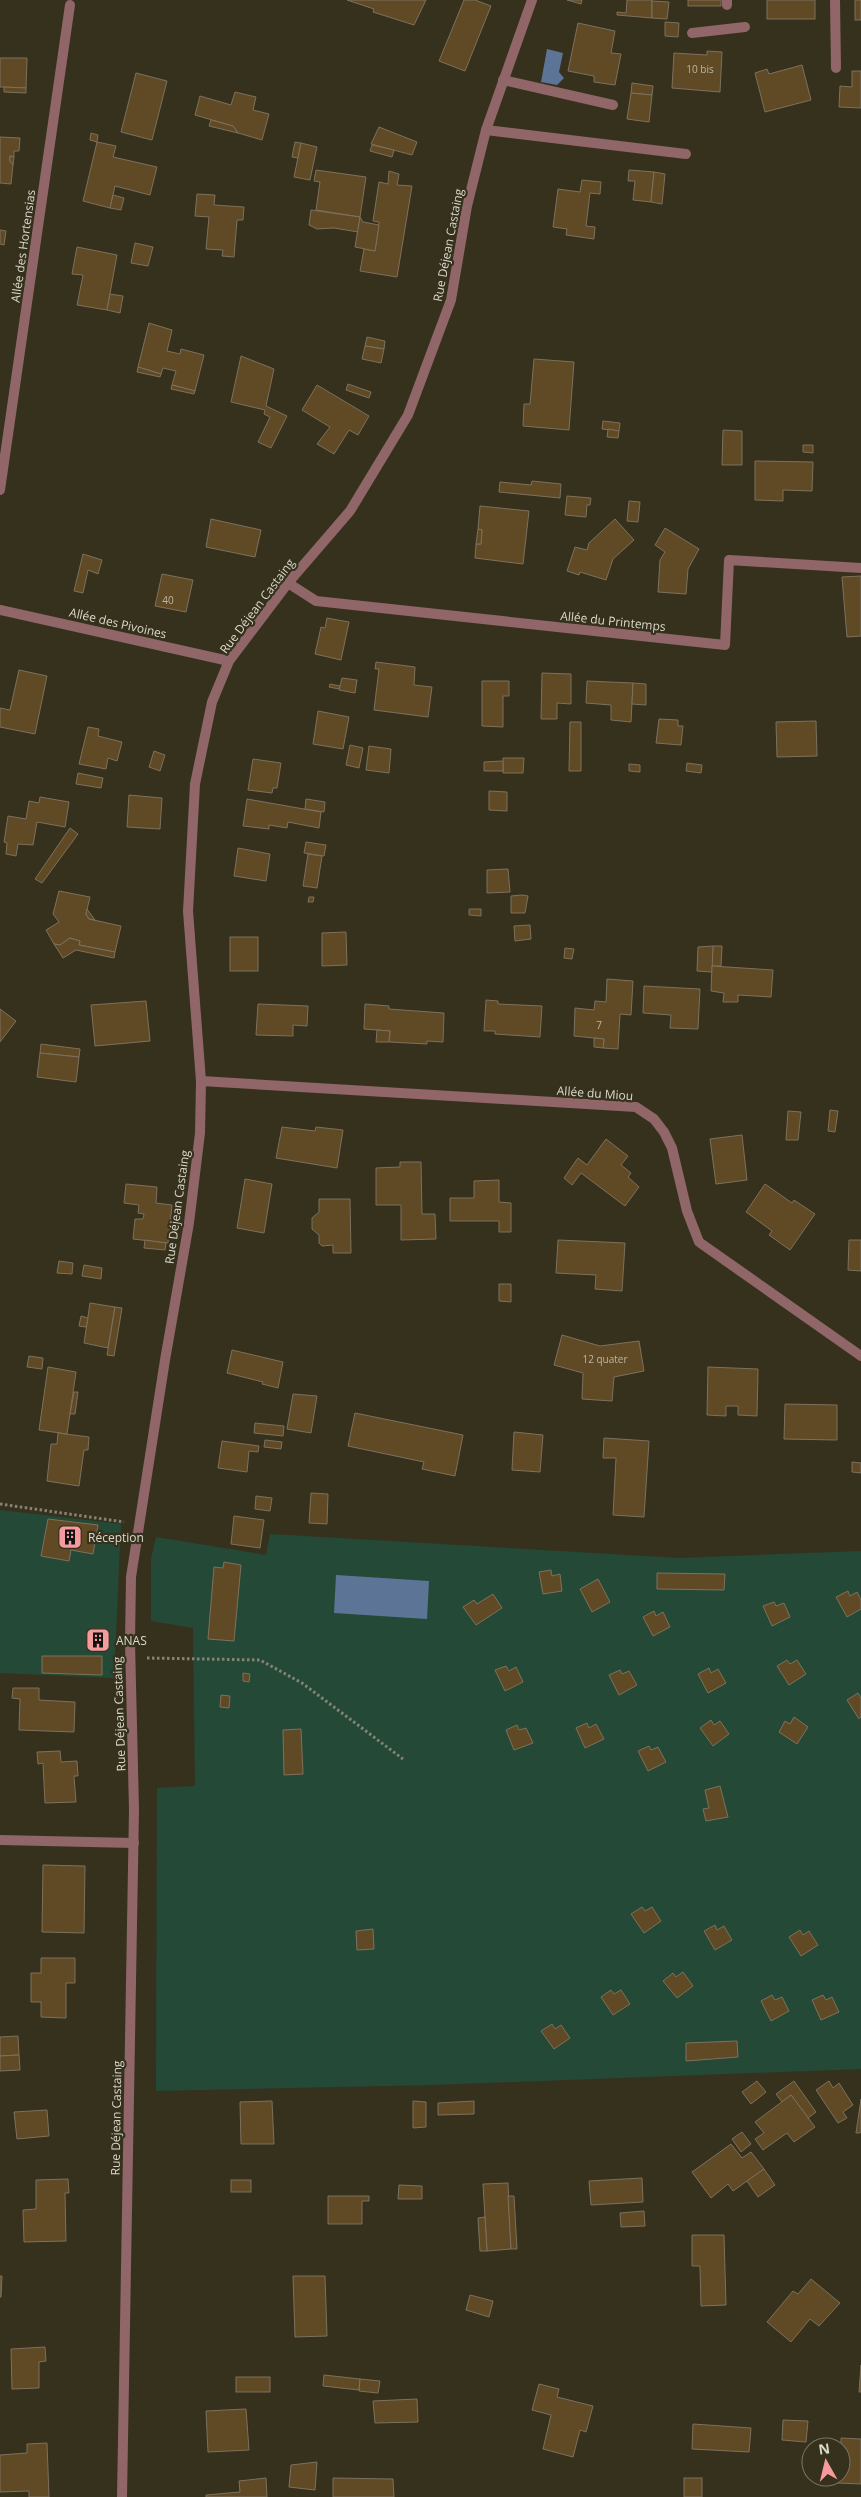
<svg xmlns="http://www.w3.org/2000/svg" width="861" height="2497" viewBox="0 0 861 2497" font-family="'Open Sans',sans-serif">
  <style>
    .green { fill: #244a37 }
    .water { fill: #5c7597 }
    .building { fill: #604a25; stroke: #7d715d }
    .lines { fill: none; stroke-linecap: round; stroke-linejoin: round }
    .path { stroke: #878373; stroke-width: 3; stroke-dasharray: 2.5 2.5; stroke-linecap: butt }
    .service { stroke: #906668; stroke-width: 10 }
    .minor { stroke: #906668; stroke-width: 10 }
    .labels { text-anchor: middle; dominant-baseline: central; stroke-width: 4.5; stroke-linejoin: round; paint-order: stroke }
    .number-label { font-size: 10px; fill: #bcb5a2 }
    .street-label { font-size: 12px; fill: #dbd9cc; stroke: #36311d }
    .poi-label { font-size: 12px; fill: #dbd9cc; stroke: #36311d; text-anchor: start }
  </style>
  <rect width="100%" height="100%" fill="#36311d"/>
  <!-- green -->
  <g class="green">
    <path d="M0 1510 121 1524 114 1678 0 1673Z"/>
    <path d="M270 1534 679 1558 861 1551V2069L432 2085 156 2091 157 1788 195 1786 193 1628 151 1621V1559L156 1537 266 1555Z"/>
  </g>
  <!-- water -->
  <g class="water">
    <path d="M547 49 563 53 559 72 564 78 557 85 541 82Z"/>
    <path d="M336 1575 429 1581 427 1619 334 1613Z"/>
  </g>
  <!-- building -->
  <g class="building">
    <path d="M347 0H426L414 25 373 12 374 9Z"/>
    <path d="M464 0H475L491 6 465 71 439 61Z"/>
    <path d="M567 0H582L581 4Z"/>
    <path d="M627 0H652V18L617 15V12L626 13Z"/>
    <rect x="688" y="0" width="33" height="6"/>
    <rect x="767" y="0" width="48" height="19"/>
    <rect x="855" y="0" width="6" height="20"/>
    <path d="M652 1 669 2 667 19 652 18Z"/>
    <path d="M665 22 679 23 678 37 665 36Z"/>
    <path d="M578 23 615 31 611 53 621 54 615 85 594 82V76L568 71Z"/>
    <path d="M707 51 722 52 720 92 672 88 674 53 707 55Z"/>
    <path d="M0 58H27L26 88 0 87Z"/>
    <path d="M802 65 811 100 765 112 755 73 767 69 769 74Z"/>
    <path d="M852 71H861V108L839 107 840 86 852 87Z"/>
    <path d="M136 73 167 81 152 140 121 132Z"/>
    <path d="M632 83 653 86 652 95 631 93Z"/>
    <path d="M4 87 26 88V93L4 92Z"/>
    <path d="M235 92 256 97 253 110 269 114 262 140 238 133 233 126 195 115 200 96 231 105Z"/>
    <path d="M631 93 652 95 649 122 627 119Z"/>
    <path d="M211 120 233 126 238 133 209 126Z"/>
    <path d="M379 127 417 142 412 155 371 144Z"/>
    <path d="M91 133 98 135 97 142 90 140Z"/>
    <path d="M0 137 20 138 19 151H14V157L10 156V161L13 165 11 184 0 183Z"/>
    <path d="M97 142 116 146 113 157 157 167 150 195 115 186 110 208 83 201Z"/>
    <path d="M295 142 301 143 298 158 292 157Z"/>
    <path d="M301 143 317 147 310 180 294 177Z"/>
    <path d="M372 145 394 150 392 157 370 151Z"/>
    <path d="M10 156 14 157 13 165 10 161Z"/>
    <path d="M316 170 366 177 360 217 316 210 320 182 314 181Z"/>
    <path d="M629 170 654 172 651 202 633 200 635 181H628Z"/>
    <path d="M389 171 399 174 397 185 412 186 397 277 360 271 364 249 375 251 379 222 373 221 379 182 388 184Z"/>
    <path d="M654 172 665 174 662 204 651 202Z"/>
    <path d="M582 180 601 182 600 194 590 193 586 226 595 227 594 239 566 235 567 229 553 227 558 189 580 192Z"/>
    <path d="M197 194 215 195 214 205 244 207 243 220H237L234 257 222 256 223 250 206 249 209 217 195 216Z"/>
    <path d="M113 195 124 198 121 210 110 208Z"/>
    <path d="M311 210 360 217 358 232 334 228 317 229 309 225Z"/>
    <path d="M360 217 363 222 379 225 375 251 355 247Z"/>
    <path d="M0 230 6 231 4 245 0 244Z"/>
    <path d="M135 243 153 247 148 266 131 263Z"/>
    <path d="M77 247 117 255 107 310 77 305 83 275 72 274Z"/>
    <path d="M110 294 123 296 120 313 107 310Z"/>
    <path d="M149 323 172 330 167 351 180 354 181 349 204 355 195 391 172 385 176 371 163 368 161 374 138 367Z"/>
    <path d="M367 337 385 341 384 349 365 346Z"/>
    <path d="M365 346 384 349 381 363 362 359Z"/>
    <path d="M241 356 274 369 266 406 287 416 271 448 258 442 270 417 264 414 265 410 231 402Z"/>
    <path d="M534 359 574 362 569 430 523 426 524 404H530Z"/>
    <path d="M138 367 161 374 160 377 137 372Z"/>
    <path d="M348 384 371 392 369 398 346 390Z"/>
    <path d="M172 385 195 391 194 394 171 389Z"/>
    <path d="M317 385 369 416 358 435 349 430 334 454 317 444 330 427 302 410Z"/>
    <path d="M603 421 620 423 619 431 602 429Z"/>
    <path d="M608 429 619 431 618 438 607 437Z"/>
    <path d="M723 430 742 431V465H722Z"/>
    <path d="M803 445H813V453L803 452Z"/>
    <path d="M755 461 813 462 812 491 783 490V501L755 500Z"/>
    <path d="M532 481 561 484 560 498 499 492 500 482 531 485Z"/>
    <path d="M567 496 591 498 590 505H587L586 517 565 515Z"/>
    <path d="M629 501 640 502 638 522 627 521Z"/>
    <path d="M480 506 529 511 523 564 475 558 476 544H481L482 530 478 529Z"/>
    <path d="M211 519 261 530 255 557 206 547Z"/>
    <path d="M615 519 634 540 613 559 606 580 580 572 579 575 567 571 575 547 587 550 589 543Z"/>
    <path d="M665 528 699 549 688 569 686 594 658 592 660 560 665 552 655 545Z"/>
    <path d="M478 529 482 530 481 544H476Z"/>
    <path d="M83 554 102 560 98 574 88 570 83 593 74 591Z"/>
    <path d="M162 574 193 580 186 612 155 606Z"/>
    <path d="M861 576V636L847 637 842 577Z"/>
    <path d="M327 618 349 622 341 660 315 654 321 627 325 628Z"/>
    <path d="M376 662 415 667 414 685 432 687 428 717 374 710 379 669H375Z"/>
    <path d="M19 670 47 676 35 734 0 727V708L10 710Z"/>
    <path d="M542 673 571 674V704L557 703V719H541Z"/>
    <path d="M342 678 357 680 355 693 339 690Z"/>
    <path d="M482 681H509V696H503V727L482 726Z"/>
    <path d="M587 681 633 683 631 722 611 720V705L586 703Z"/>
    <path d="M633 683 646 684V705L632 704Z"/>
    <path d="M330 684 340 686 339 689 329 687Z"/>
    <path d="M318 711 349 717 343 749 313 744Z"/>
    <path d="M659 719 678 720V726H683L681 745 656 743Z"/>
    <path d="M816 721 817 756 777 757 776 722Z"/>
    <path d="M570 722H581V771H569Z"/>
    <path d="M88 727 99 729 98 736 122 742 117 761 108 758 106 769 79 764Z"/>
    <path d="M350 745 363 748 359 768 346 765Z"/>
    <path d="M369 746 391 749 389 773 366 770Z"/>
    <path d="M154 751 165 755 160 771 149 767Z"/>
    <path d="M503 758H524L523 773H503Z"/>
    <path d="M253 759 281 763 277 788H273L272 793 248 790Z"/>
    <path d="M503 761V771H484V762Z"/>
    <path d="M687 763 702 765 701 773 686 771Z"/>
    <path d="M629 764 640 765V772L629 771Z"/>
    <path d="M78 773 103 778 101 788 76 784Z"/>
    <path d="M489 791 507 792V811L489 810Z"/>
    <path d="M129 795 162 798 160 829 127 827Z"/>
    <path d="M40 797 69 802 65 827 37 822 33 845 18 844 16 856 6 854 7 843 4 842 8 816 26 819 29 801 39 803Z"/>
    <path d="M247 799 321 812 319 828 288 822 287 828 269 825V829L243 826Z"/>
    <path d="M306 799 325 802 324 812 305 809Z"/>
    <path d="M70 828 78 834 42 883 35 879Z"/>
    <path d="M306 842 326 845 324 856 304 853Z"/>
    <path d="M238 848 270 854 266 881 234 876Z"/>
    <path d="M308 854 322 856 317 888 303 886Z"/>
    <path d="M508 869 510 892 487 893V870Z"/>
    <path d="M59 891 90 897 86 914 89 919 121 926 115 952 79 945 80 941 70 938 60 945 54 944 46 930 59 922 53 914Z"/>
    <path d="M522 895 528 896 525 913H511V896Z"/>
    <path d="M309 897H314L313 902H308Z"/>
    <path d="M87 909 95 920 89 919 86 914Z"/>
    <path d="M469 909H481V916L469 915Z"/>
    <path d="M530 925 531 939 515 941 514 926Z"/>
    <path d="M346 932 347 965 322 966V933Z"/>
    <rect x="230" y="937" width="28" height="34"/>
    <path d="M70 938 80 941 79 945 115 952 114 958 76 950 63 958 54 944 60 945Z"/>
    <path d="M713 946H722L721 966H712Z"/>
    <path d="M713 946 712 972 697 971 698 947Z"/>
    <path d="M565 948 574 949 572 959 564 958Z"/>
    <path d="M712 966 773 970 771 997 738 995V1002H723L724 993 711 991Z"/>
    <path d="M607 979 633 981 631 1015 620 1014 618 1049 603 1048 604 1039 574 1036 575 1008 594 1010 595 1001 606 1002Z"/>
    <path d="M644 986 700 989 698 1029 670 1028 671 1015 643 1013Z"/>
    <path d="M486 1000 498 1001V1004L542 1006 540 1037 495 1034V1031H484Z"/>
    <path d="M146 1001 150 1041 95 1046 91 1005Z"/>
    <path d="M258 1004 308 1006 307 1026 293 1025V1036L256 1035Z"/>
    <path d="M365 1004 389 1006V1009L444 1013 443 1042 427 1041V1044L389 1042 390 1031 364 1029Z"/>
    <path d="M0 1009 16 1021 0 1042Z"/>
    <path d="M377 1030 390 1031 389 1042H376Z"/>
    <path d="M594 1038 604 1039 603 1048 594 1047Z"/>
    <path d="M41 1044 80 1049 79 1057 40 1053Z"/>
    <path d="M40 1053 79 1057 76 1082 37 1077Z"/>
    <path d="M830 1110 838 1111 835 1132 828 1131Z"/>
    <path d="M788 1111 801 1112 798 1140H786Z"/>
    <path d="M282 1127 315 1131 316 1127 343 1130 337 1168 276 1158Z"/>
    <path d="M742 1135 747 1180 716 1184 710 1139Z"/>
    <path d="M606 1139 628 1156 621 1165 631 1173 628 1177 639 1187 625 1206 581 1173 572 1185 564 1178 578 1158 587 1165Z"/>
    <path d="M400 1162H421L422 1214H435L436 1239 401 1240V1205H376V1168L400 1167Z"/>
    <path d="M245 1179 272 1184 264 1233 237 1228Z"/>
    <path d="M499 1180V1202L511 1203V1232H499V1221H450V1198H474V1181Z"/>
    <path d="M126 1184 157 1187 156 1203 172 1205 168 1243 133 1239 135 1219H143L144 1214 138 1213 139 1205 124 1203Z"/>
    <path d="M765 1184 792 1203 794 1200 815 1214 790 1250 769 1235 772 1231 746 1212Z"/>
    <path d="M319 1199H350L351 1253H333V1245L322 1246 319 1243V1235L312 1229V1218L319 1212Z"/>
    <path d="M145 1240 166 1243 165 1250 144 1248Z"/>
    <path d="M558 1240 625 1243 622 1291 595 1289 596 1275 556 1273Z"/>
    <path d="M849 1240H861V1271L848 1270Z"/>
    <path d="M59 1261 73 1263 72 1274 57 1273Z"/>
    <path d="M84 1265 102 1268 101 1279 82 1276Z"/>
    <path d="M499 1284H511V1302L499 1301Z"/>
    <path d="M90 1303 115 1307 108 1348 84 1343Z"/>
    <path d="M115 1307 122 1308 114 1356 107 1355Z"/>
    <path d="M81 1316 88 1318 86 1327 79 1326Z"/>
    <path d="M562 1335 600 1346 639 1341 644 1371 614 1377 612 1401 582 1399 583 1373 554 1365Z"/>
    <path d="M232 1350 283 1362 278 1388 262 1384 263 1382 227 1373Z"/>
    <path d="M29 1356 43 1358 42 1369 27 1367Z"/>
    <path d="M48 1367 76 1372 67 1434 39 1430Z"/>
    <path d="M708 1367 758 1369 757 1416 738 1415V1406H726V1416L707 1415Z"/>
    <path d="M74 1392H78L75 1414H70Z"/>
    <path d="M293 1394 317 1396 311 1433 287 1429Z"/>
    <path d="M785 1404 837 1405V1440L784 1439Z"/>
    <path d="M355 1413 463 1435 455 1476 422 1469 424 1462 348 1446Z"/>
    <path d="M255 1423 284 1426 283 1436 254 1433Z"/>
    <path d="M514 1432 543 1435 540 1472 512 1470Z"/>
    <path d="M58 1433 89 1437 88 1450H84L79 1486 47 1481 51 1444H57Z"/>
    <path d="M604 1438 649 1441 644 1517 613 1515 616 1458H603Z"/>
    <path d="M265 1440 282 1442 281 1449 264 1447Z"/>
    <path d="M222 1441 259 1446 258 1452 249 1451 247 1472 218 1468Z"/>
    <path d="M852 1462 861 1463V1473L852 1472Z"/>
    <path d="M311 1493 328 1494 327 1524 309 1523Z"/>
    <path d="M256 1496 272 1498 270 1511 255 1509Z"/>
    <path d="M234 1516 264 1520 260 1548 231 1544Z"/>
    <path d="M48 1519 98 1525 93 1554 71 1550 69 1561 41 1556Z"/>
    <path d="M224 1562 241 1565 234 1641 208 1639 214 1567 223 1568Z"/>
    <path d="M551 1570 552 1576 560 1574 562 1591 543 1594 539 1572Z"/>
    <path d="M657 1573 725 1574 724 1590 657 1589Z"/>
    <path d="M598 1579 610 1602 592 1612 580 1589Z"/>
    <path d="M848 1591 850 1596 857 1592 861 1600V1609L847 1617 836 1597Z"/>
    <path d="M493 1594 502 1608 476 1625 463 1607 474 1600 477 1604Z"/>
    <path d="M774 1602 776 1606 784 1603 790 1617 772 1626 763 1606Z"/>
    <path d="M654 1611 656 1616 663 1612 670 1627 653 1636 643 1617Z"/>
    <path d="M93 1635H102V1646H94Z"/>
    <path d="M42 1656H102V1675L42 1673Z"/>
    <path d="M787 1660 790 1664 797 1660 806 1674 789 1685 777 1666Z"/>
    <path d="M506 1666 509 1671 516 1667 523 1682 505 1691 495 1670Z"/>
    <path d="M709 1668 711 1673 718 1669 726 1683 708 1693 698 1674Z"/>
    <path d="M620 1670 622 1674 629 1671 637 1685 619 1695 609 1675Z"/>
    <path d="M243 1673 250 1674 249 1682 243 1681Z"/>
    <path d="M13 1688H39V1700L75 1702 74 1732 19 1730 20 1699 12 1698Z"/>
    <path d="M858 1693 861 1698V1717L859 1719 847 1700Z"/>
    <path d="M221 1695 230 1696 229 1708 220 1707Z"/>
    <path d="M794 1717 808 1727 797 1744 779 1732 785 1721 790 1724Z"/>
    <path d="M711 1720 714 1725 720 1721 729 1734 713 1746 700 1728Z"/>
    <path d="M587 1723 589 1728 596 1724 604 1739 585 1748 576 1728Z"/>
    <path d="M517 1725 519 1730 526 1728 533 1743 514 1750 506 1730Z"/>
    <path d="M301 1729 303 1774 284 1775 283 1730Z"/>
    <path d="M649 1746 651 1750 658 1747 666 1762 648 1771 638 1751Z"/>
    <path d="M60 1751 61 1762 77 1761 78 1776H74L76 1802 45 1803 43 1763 38 1764 37 1752Z"/>
    <path d="M720 1786 728 1817 706 1821 703 1809 709 1808 705 1790Z"/>
    <path d="M43 1865 85 1866 84 1933 42 1932Z"/>
    <path d="M642 1907 645 1911 652 1907 661 1921 644 1933 631 1914Z"/>
    <path d="M715 1925 717 1930 724 1926 732 1940 715 1950 704 1931Z"/>
    <path d="M373 1929 374 1949 357 1950 356 1931Z"/>
    <path d="M800 1930 803 1935 809 1931 818 1945 801 1956 789 1937Z"/>
    <path d="M41 1958H75V1983H66V2018L41 2017V2002H31V1973H41Z"/>
    <path d="M683 1972 693 1986 677 1998 663 1981 673 1973 676 1977Z"/>
    <path d="M611 1990 614 1994 621 1990 630 2004 613 2015 601 1997Z"/>
    <path d="M772 1995 775 2000 782 1997 789 2011 771 2021 761 2001Z"/>
    <path d="M823 1995 826 2000 832 1997 839 2012 821 2020 812 2000Z"/>
    <path d="M552 2024 555 2029 561 2025 570 2038 554 2049 541 2031Z"/>
    <path d="M18 2036 19 2055 0 2056V2037Z"/>
    <path d="M737 2041 738 2057 686 2061V2043Z"/>
    <path d="M19 2055 20 2070 0 2071V2056Z"/>
    <path d="M757 2081 766 2092 751 2104 742 2092Z"/>
    <path d="M794 2081 816 2112 808 2118 791 2095 782 2102 776 2094Z"/>
    <path d="M829 2081 833 2088 839 2083 853 2105 843 2112 847 2118 838 2123 816 2090Z"/>
    <path d="M791 2095 815 2127 794 2142 787 2133 763 2150 755 2139 764 2133 755 2122Z"/>
    <path d="M861 2099V2131L860 2133H856Z"/>
    <path d="M272 2101 274 2144H241L240 2102Z"/>
    <path d="M413 2101 426 2102V2127L413 2128Z"/>
    <path d="M474 2101V2114L438 2115V2103Z"/>
    <path d="M47 2110 49 2136 17 2139 14 2112Z"/>
    <path d="M742 2132 751 2144 741 2152 732 2139Z"/>
    <path d="M731 2144 742 2158 751 2152 764 2169 733 2191 728 2184 711 2198 692 2172Z"/>
    <path d="M764 2169 775 2185 758 2197 747 2181Z"/>
    <path d="M642 2178 643 2202 591 2205 589 2181Z"/>
    <path d="M68 2179 69 2193H65L66 2241 24 2242 23 2210 36 2209V2180Z"/>
    <rect x="231" y="2180" width="20" height="12"/>
    <path d="M508 2183 511 2249 487 2251 483 2184Z"/>
    <path d="M399 2185 422 2186V2199H398Z"/>
    <path d="M328 2196H369V2201H362V2224H328Z"/>
    <path d="M508 2196H514L517 2249H511Z"/>
    <path d="M644 2211 645 2226 621 2227 620 2213Z"/>
    <path d="M485 2217 487 2251H480L478 2218Z"/>
    <path d="M692 2235H724L726 2305 701 2306 700 2266H692Z"/>
    <path d="M0 2276H2L1 2297H0Z"/>
    <path d="M293 2276H325L327 2336 295 2337Z"/>
    <path d="M811 2279 840 2303 819 2326 810 2319 791 2342 767 2322 793 2291 798 2294Z"/>
    <path d="M470 2295 493 2301 489 2317 466 2310Z"/>
    <path d="M45 2347 46 2361 39 2362V2388L12 2389 11 2349Z"/>
    <path d="M861 2365V2392H859Z"/>
    <path d="M324 2375 360 2379 359 2390 323 2386Z"/>
    <rect x="236" y="2377" width="34" height="15"/>
    <path d="M360 2379 380 2381 378 2393 359 2391Z"/>
    <path d="M539 2384 559 2389 557 2397 593 2406 586 2432 580 2430 573 2457 543 2449 551 2415 532 2410Z"/>
    <path d="M417 2399 418 2422 375 2423 373 2401Z"/>
    <path d="M246 2409 249 2450 208 2452 206 2411Z"/>
    <path d="M783 2420 808 2421 806 2442 782 2440Z"/>
    <path d="M693 2424 751 2428 749 2452 692 2449Z"/>
    <path d="M841 2438 861 2439V2484L837 2483V2477H841Z"/>
    <path d="M47 2443 49 2497H29V2491L0 2492V2455L27 2453V2444Z"/>
    <path d="M317 2462 315 2490 289 2487 291 2465Z"/>
    <path d="M266 2478 267 2497H206V2495L240 2492 239 2481Z"/>
    <path d="M333 2478 393 2479 394 2497H333Z"/>
    <rect x="684" y="2478" width="18" height="19"/>
  </g>
  <g class="lines">
    <!-- path -->
    <g class="path">
      <path d="M0 1504 124 1522"/>
      <path d="M147 1658 260 1660 302 1683 403 1759"/>
    </g>
    <!-- service -->
    <g class="service">
      <path d="M835 0 836 68"/>
      <path d="M727 5V0"/>
      <path d="M692 33 745 27"/>
      <path d="M503 80 613 105"/>
      <path d="M486 130 686 154"/>
      <path d="M0 1840 134 1843"/>
    </g>
    <!-- minor -->
    <g class="minor">
      <path d="M0 490 70 5"/>
      <path d="M288 583 316 601 725 645 729 560 861 568"/>
      <path d="M0 610 229 661"/>
      <path d="M201 1081 636 1107 654 1119 664 1132 672 1148 687 1211 699 1242 861 1356"/>
      <path d="M122 2497 134 1810 130 1642 131 1577 165 1360 189 1223 200 1133 201 1081 188 911 195 784 212 702 229 661 288 583 350 511 408 415 451 300 467 206 486 130 532 0"/>
    </g>
  </g>
  <!-- icons -->
  <defs>
    <g id="building-square" transform="scale(1.25)"><rect x="-9" y="-9" width="18" height="18" rx="4" fill="#f59b9e" stroke="#36311d"/><path d="M-4-6H4V6H1V3H-1V6H-4ZM-2.5-4.3h1.7v1.8h-1.7ZM.8-4.3h1.7v1.8H.8ZM-2.5-1h1.7V.8h-1.7ZM.8-1h1.7V.8H.8Z" fill="#111"/></g>
  </defs>
  <g fill-rule="evenodd">
    <use href="#building-square" x="70" y="1537"/>
    <use href="#building-square" x="98" y="1640"/>
  </g>
  <g class="labels">
    <!-- number labels -->
    <g class="number-label">
      <text x="700" y="69">10 bis</text>
      <text x="168" y="600">40</text>
      <text x="599" y="1025">7</text>
      <text x="605" y="1359">12 quater</text>
    </g>
    <!-- street labels -->
    <g class="street-label">
      <text transform="translate(448 245) rotate(-79)">Rue Déjean Castaing</text>
      <text transform="translate(23 246) rotate(-82)">Allée des Hortensias</text>
      <text transform="translate(257 606) rotate(-53)">Rue Déjean Castaing</text>
      <text transform="translate(613 621) rotate(6)">Allée du Printemps</text>
      <text transform="translate(118 623) rotate(13)">Allée des Pivoines</text>
      <text transform="translate(595 1093) rotate(4)">Allée du Miou</text>
      <text transform="translate(177 1207) rotate(-82)">Rue Déjean Castaing</text>
      <text transform="translate(119 1714) rotate(-92)">Rue Déjean Castaing</text>
      <text transform="translate(116 2118) rotate(-89)">Rue Déjean Castaing</text>
    </g>
    <!-- poi labels -->
    <g class="poi-label">
      <text x="88" y="1537">Réception</text>
      <text x="116" y="1640">ANAS</text>
    </g>
  </g>
  <!-- north arrow -->
  <g transform="translate(826 2462) rotate(352)"><circle r="24" fill="#36311d" stroke="#787463"/>
  <path d="M0-4L9 19L0 12L-9 19Z" fill="#f59b9e"/>
  <text y="-8" font-size="14" font-weight="bold" text-anchor="middle" fill="#dbd9cc">N</text>
  </g>
</svg>
